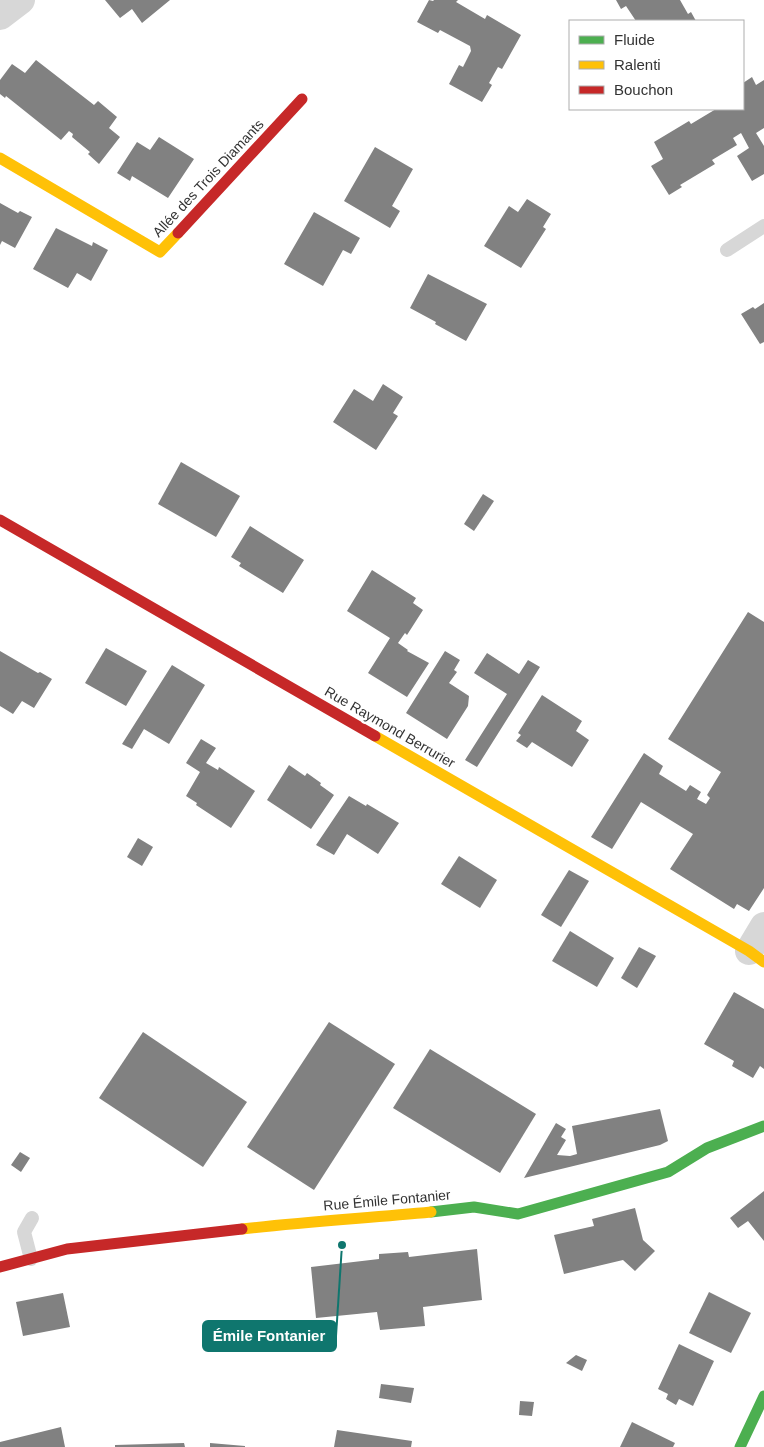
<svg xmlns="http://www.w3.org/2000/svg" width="764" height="1447" viewBox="0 0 764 1447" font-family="Helvetica,sans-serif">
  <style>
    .building { fill: #818181 }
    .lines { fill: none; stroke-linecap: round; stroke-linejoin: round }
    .lane { stroke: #d7d7d7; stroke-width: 14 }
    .street { stroke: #d7d7d7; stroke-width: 28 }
    .fast { stroke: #4caf50; stroke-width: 11 }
    .slow { stroke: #ffc107; stroke-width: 11 }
    .jam { stroke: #c62828; stroke-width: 11 }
    .labels { text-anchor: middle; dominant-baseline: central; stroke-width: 5; stroke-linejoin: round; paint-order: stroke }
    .street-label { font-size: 14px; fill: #333; stroke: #fff }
    .leader { fill: none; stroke: #0f766e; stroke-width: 2 }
    .callout-dot { fill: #0f766e; stroke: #fff; stroke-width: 2 }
    .callout { fill: #0f766e; stroke: #0f766e; stroke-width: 2 }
    .callout-label { font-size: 15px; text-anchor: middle; font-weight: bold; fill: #fff }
  </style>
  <rect width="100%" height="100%" fill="#fff"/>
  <!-- building -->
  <g class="building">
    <path d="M105 0H170L142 23 132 9 120 18Z"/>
    <path d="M429 0 433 1 434 0H458L456 2 485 19 487 15 521 35 502 69 498 67 489 83 492 85 482 102 449 84 459 65 463 67 471 51 470 46 440 30 438 33 417 22Z"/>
    <path d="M616 0H680L688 14 691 12 696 21H636L626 6 621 9Z"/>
    <path d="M36 60 94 105 98 101 117 117 109 128 120 137 99 164 88 154 90 152 72 137 73 134 69 131 61 140 6 96 5 98 0 94V80L12 64 25 73Z"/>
    <path d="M752 77 756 85 764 80V128L756 133 764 146V174L752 181 737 156 749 148 741 133 733 138 737 145 712 160 715 164 680 185 682 187 669 195 651 166 663 159 654 142 689 121 691 124 716 109H743V83Z"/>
    <path d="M159 137 194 159 168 198 132 176 130 181 117 173 137 142 150 150Z"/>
    <path d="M375 147 413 169 392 206 400 211 390 228 344 201Z"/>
    <path d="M527 199 551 214 543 227 546 229 521 268 484 246 509 206 518 212Z"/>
    <path d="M0 203 18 213 20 211 32 217 15 248 2 241 0 245Z"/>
    <path d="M314 212 360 238 351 254 343 250 323 286 284 264Z"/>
    <path d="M56 228 92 246 93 242 108 250 91 281 77 273 68 288 33 269Z"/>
    <path d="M428 274 487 304 466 341 435 324 436 322 410 308Z"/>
    <path d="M764 303V342L760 344 741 314 753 307 755 309Z"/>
    <path d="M383 384 403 397 393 413 398 416 376 450 333 422 354 389 373 401Z"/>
    <path d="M181 462 240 496 216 537 158 504Z"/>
    <path d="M483 494 494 501 474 531 464 524Z"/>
    <path d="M250 526 304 560 283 593 239 566 241 563 231 557Z"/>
    <path d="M372 570 416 598 413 603 423 610 407 635 405 633 398 643 408 650 407 651 429 663 407 697 368 673 390 638 347 611Z"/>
    <path d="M748 612 764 622V888L749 911 737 904 734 909 670 869 693 834 641 802 612 849 591 837 644 753 663 766 659 774 686 791 690 785 701 792 697 799 706 804 710 798 707 795 721 772 668 739Z"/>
    <path d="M106 648 147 671 126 706 85 683Z"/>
    <path d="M0 651 38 673 40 672 52 679 34 708 22 701 13 714 0 706Z"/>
    <path d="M445 651 460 660 454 670 457 672 449 683 469 696 468 706 447 739 406 713Z"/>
    <path d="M487 653 519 674 528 660 540 667 477 767 465 760 507 694 474 673Z"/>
    <path d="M172 665 205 685 169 744 144 729 132 749 122 744Z"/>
    <path d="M542 695 582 721 576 731 589 740 572 767 532 742 527 748 516 741 521 735 518 733Z"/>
    <path d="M201 739 216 748 206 763 218 770 219 767 255 791 231 828 196 805 197 803 186 796 200 772 186 763Z"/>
    <path d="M289 765 305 776 307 773 321 783 320 785 334 795 311 829 267 800Z"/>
    <path d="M349 796 366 806 367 804 399 823 378 854 347 834 334 855 316 845Z"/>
    <path d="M138 838 153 847 142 866 127 857Z"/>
    <path d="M459 856 497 880 480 908 441 884Z"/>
    <path d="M569 870 589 881 561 927 541 915Z"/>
    <path d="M570 931 614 958 597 987 552 961Z"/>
    <path d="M639 947 656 956 637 988 621 978Z"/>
    <path d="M734 992 764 1009V1069L760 1066 753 1078 732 1066 734 1061 704 1044Z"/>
    <path d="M329 1022 395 1064 314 1190 247 1147Z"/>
    <path d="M143 1032 247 1102 203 1167 99 1098Z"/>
    <path d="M430 1049 536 1114 500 1173 393 1108Z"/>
    <path d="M660 1109 668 1141 660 1145 524 1178 556 1123 566 1129 561 1137 566 1140 557 1155 570 1156 577 1154 572 1126Z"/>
    <path d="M20 1152 30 1158 21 1172 11 1165Z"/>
    <path d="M764 1191V1241L748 1221 738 1228 730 1218Z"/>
    <path d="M635 1208 643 1240 655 1251 635 1271 623 1260 564 1274 554 1235 594 1226 592 1219Z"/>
    <path d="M477 1249 482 1300 423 1307 425 1326 380 1330 377 1312 316 1318 311 1267 379 1259V1254L408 1252 409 1257Z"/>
    <path d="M709 1292 751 1313 731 1353 689 1333Z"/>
    <path d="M63 1293 70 1327 23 1336 16 1302Z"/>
    <path d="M679 1344 714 1361 693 1406 679 1399 676 1405 666 1399 668 1394 658 1389Z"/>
    <path d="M576 1355 587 1360 582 1371 566 1363Z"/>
    <path d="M381 1384 414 1388 411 1403 379 1398Z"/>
    <path d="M520 1401 534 1402 532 1416 519 1415Z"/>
    <path d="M632 1422 675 1443 673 1447H620Z"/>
    <path d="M61 1427 65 1447H0V1442Z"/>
    <path d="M337 1430 412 1441 411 1447H334Z"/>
    <path d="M184 1443 185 1447H115V1445Z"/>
    <path d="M210 1443 245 1446V1447H210Z"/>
  </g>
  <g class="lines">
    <!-- lane -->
    <g class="lane">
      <path d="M727 250 764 226"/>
      <path d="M31 1259 24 1232 32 1218"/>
    </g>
    <!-- street -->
    <g class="street">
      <path d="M0 16 21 0"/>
      <path d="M749 951 764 926"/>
    </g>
    <!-- fast -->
    <g class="fast">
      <path d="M431 1212 474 1207 518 1214 668 1172 707 1148 764 1126"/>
      <path d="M740 1447 764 1396"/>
    </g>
    <!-- slow -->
    <g class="slow">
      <path d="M0 158 160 252 178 233"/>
      <path d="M375 736 749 951 764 962"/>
      <path d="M242 1229C305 1222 368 1218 431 1212"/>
    </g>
    <!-- jam -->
    <g class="jam">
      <path d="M178 233 302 99"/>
      <path d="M0 520 375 736"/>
      <path d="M0 1267 67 1249 242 1229"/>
    </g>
  </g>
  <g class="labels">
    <!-- street labels -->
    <g class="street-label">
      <text transform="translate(208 178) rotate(-47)">Allée des Trois Diamants</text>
      <text transform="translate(390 727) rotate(30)">Rue Raymond Berrurier</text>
      <text transform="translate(387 1200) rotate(-5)">Rue Émile Fontanier</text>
    </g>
  </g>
  <!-- callouts -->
  <path class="leader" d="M342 1245L336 1336"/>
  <circle class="callout-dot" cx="342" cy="1245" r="5"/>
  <rect class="callout" x="203" y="1321" width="133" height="30" rx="5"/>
  <g class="callout-label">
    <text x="269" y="1341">Émile Fontanier</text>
  </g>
  <!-- legend -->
  <rect x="569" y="20" width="175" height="90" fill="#ffffff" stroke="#adadad"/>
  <rect x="579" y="36" width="25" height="8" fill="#4caf50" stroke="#adadad"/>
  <text x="614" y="45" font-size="15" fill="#333333">Fluide</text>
  <rect x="579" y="61" width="25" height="8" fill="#ffc107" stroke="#adadad"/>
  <text x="614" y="70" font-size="15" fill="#333333">Ralenti</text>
  <rect x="579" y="86" width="25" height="8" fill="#c62828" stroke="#adadad"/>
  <text x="614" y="95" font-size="15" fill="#333333">Bouchon</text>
</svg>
